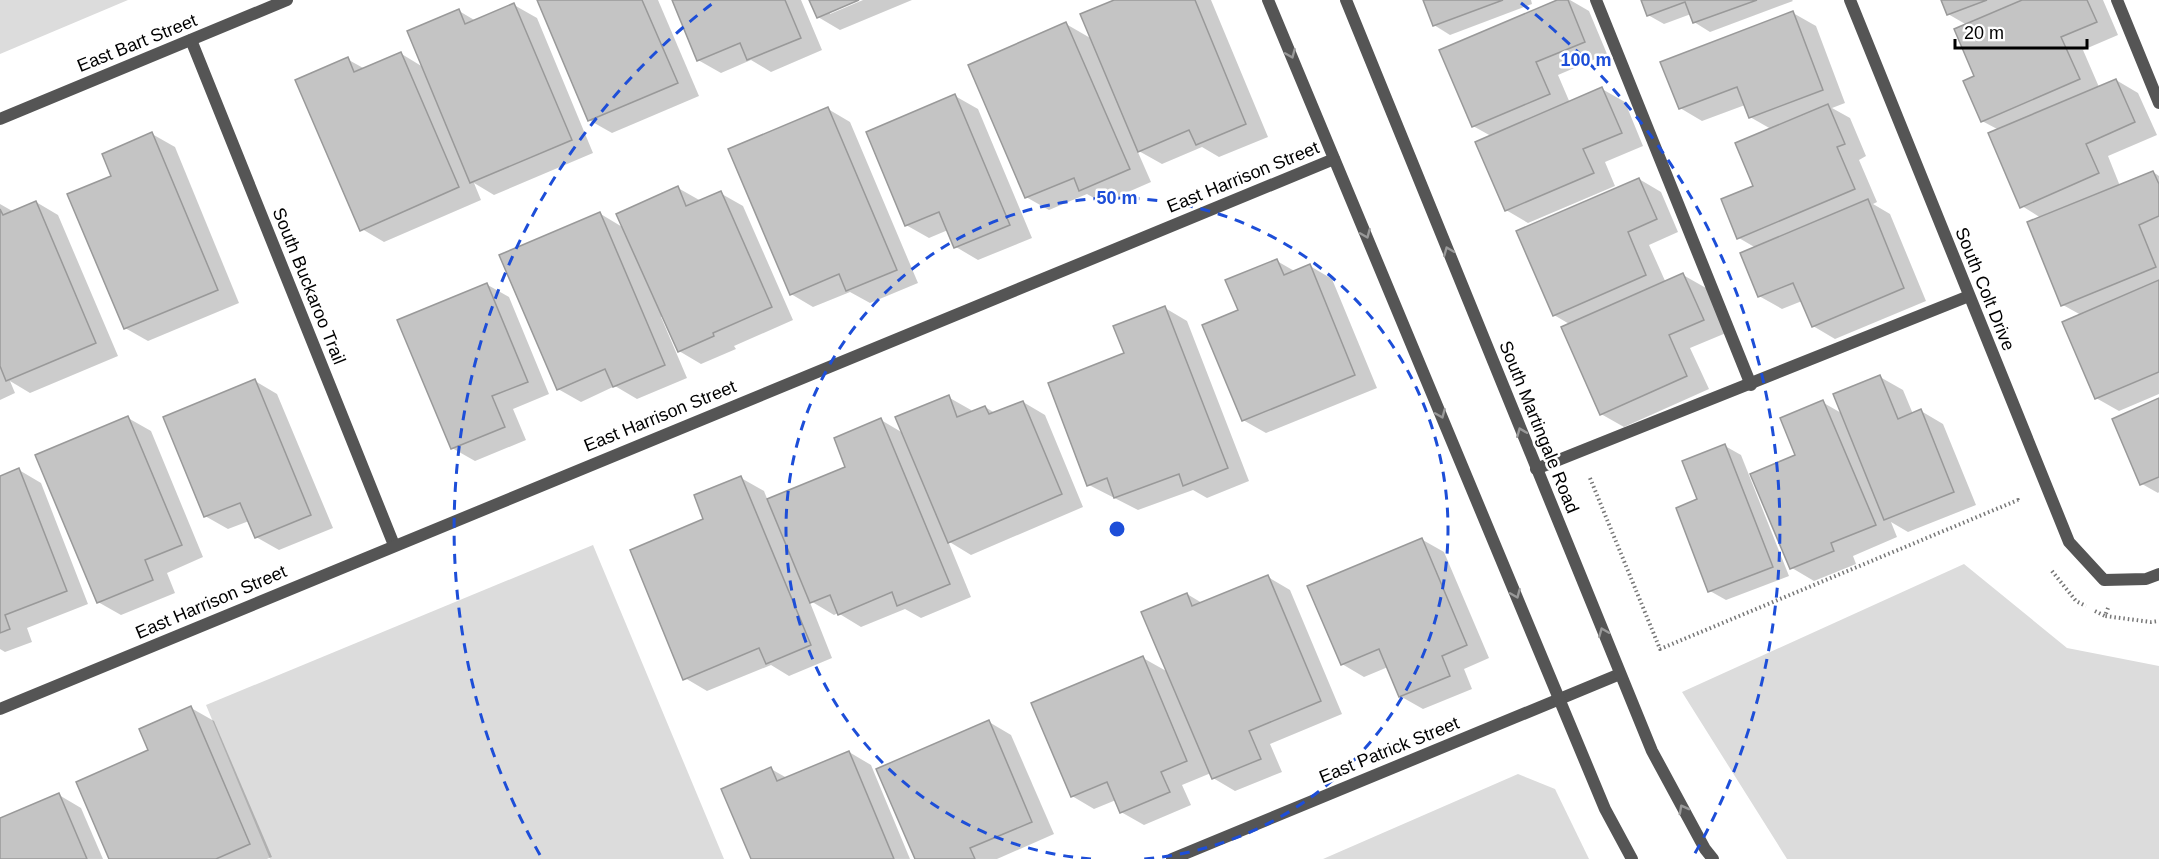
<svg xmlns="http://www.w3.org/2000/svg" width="2159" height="859" viewBox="0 0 2159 859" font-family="Helvetica,sans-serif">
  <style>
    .green { fill: #dcdcdc }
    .shadow { fill: #0003 }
    .building { fill: #c4c4c4; stroke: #999; stroke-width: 1.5 }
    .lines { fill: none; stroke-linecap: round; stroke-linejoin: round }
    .path { stroke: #777; stroke-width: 4; stroke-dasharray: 1.5 3; stroke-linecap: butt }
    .service { stroke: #555; stroke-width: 12 }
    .minor { stroke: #555; stroke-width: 12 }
    .tertiary { stroke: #555; stroke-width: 12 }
    .oneway { stroke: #999 }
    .ring { fill: none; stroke: #1d4ed8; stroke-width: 3; stroke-dasharray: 10 8 }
    .labels { text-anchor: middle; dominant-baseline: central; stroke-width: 5; stroke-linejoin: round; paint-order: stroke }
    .street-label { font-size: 18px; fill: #000; stroke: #fff }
    .centre { fill: #1d4ed8; stroke: #fff; stroke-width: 3 }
    .ring-label { font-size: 18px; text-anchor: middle; font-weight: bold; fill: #1d4ed8; stroke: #fff; stroke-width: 5; stroke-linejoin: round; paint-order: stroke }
  </style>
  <rect width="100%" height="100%" fill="#fff"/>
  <!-- green -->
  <g class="green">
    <path d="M0 0H128L0 54Z"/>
    <path d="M593 545 724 859H270L206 705Z"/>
    <path d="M1964 564 2067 648 2159 666V859H1787L1682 692Z"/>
    <path d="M1518 774 1555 789 1589 859H1323Z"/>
  </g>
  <!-- shadow -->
  <g class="shadow">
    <path d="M539 0H658L699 96 612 133 589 120Z"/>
    <path d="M673 0H801L822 50 771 72 751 60 721 73 698 60Z"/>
    <path d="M811 0H855L830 10V14L863 0H912L840 30 818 17Z"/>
    <path d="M1118 0H1211L1268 137 1219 157 1202 147 1162 164 1137 150 1151 182 1103 203 1087 194 1049 210 1026 197 1066 24 1092 39Z"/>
    <path d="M1424 0H1531L1532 4 1450 35 1434 25Z"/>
    <path d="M1561 0H1570L1589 11 1607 54 1558 75 1570 103 1602 89 1625 102 1643 146 1605 162 1615 186 1528 223 1506 210 1491 136 1473 126Z"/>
    <path d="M1643 0H1792L1793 1 1710 32 1694 22 1691 14 1664 24 1648 15Z"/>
    <path d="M1942 0H2103L2118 35 2083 50 2099 87 2116 80 2138 93 2157 135 2108 156 2120 186 2153 172 2159 176V394L2119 411 2096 398 2081 315 2063 305 2041 218 2022 206 1999 130 1982 121 1967 25 1948 14Z"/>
    <path d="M514 5 537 18 593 153 494 195 474 183 481 200 384 242 362 229 347 59 365 69 400 53 423 67 459 11 476 21Z"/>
    <path d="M1793 13 1816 26 1845 103 1832 108 1850 118 1866 156 1859 160 1877 202 1873 204 1890 214 1926 301 1835 339 1813 326 1802 301 1782 309 1759 296 1756 248 1739 238 1771 129 1750 117 1745 105 1702 121 1680 108Z"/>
    <path d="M955 96 978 109 1032 238 978 260 956 247 948 230 929 238 906 225Z"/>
    <path d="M828 109 850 122 918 283 870 303 850 292 813 307 791 294Z"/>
    <path d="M152 134 175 147 239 303 148 341 125 328Z"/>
    <path d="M1639 179 1661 192 1678 232 1649 245 1666 283 1683 275 1706 288 1726 333 1690 348 1709 389 1624 427 1601 414 1571 325 1554 315Z"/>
    <path d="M678 188 701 201 720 193 743 206 793 320 734 346 736 349 701 364 679 351 663 316 661 317 687 378 637 399 615 386 581 402 558 389 599 213 624 228Z"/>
    <path d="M36 202 58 215 118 356 30 393 10 381 15 393 0 400V204L14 212Z"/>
    <path d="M1277 261 1296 272 1310 266 1332 279 1377 388 1266 433 1243 420 1240 311Z"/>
    <path d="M486 284 509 297 549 394 513 409 526 440 475 461 452 448Z"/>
    <path d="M1165 308 1187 321 1249 481 1207 498 1193 490 1138 510 1089 485 1125 354Z"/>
    <path d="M1880 377 1903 390 1913 414 1921 411 1943 424 1976 505 1908 532 1891 522 1897 537 1853 556 1856 564 1814 581 1792 568 1797 455 1822 402 1843 414Z"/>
    <path d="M255 381 277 394 333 528 279 550 256 537 249 521 228 529 205 516Z"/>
    <path d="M948 397 971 410 972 412 985 407 995 413 1023 402 1045 415 1083 507 971 555 948 541 971 597 921 618 905 609 861 627 838 613 834 615 809 600 832 658 789 676 771 665 707 691 685 678 705 520 741 478 764 491 768 501 847 468 881 420 903 433Z"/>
    <path d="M2159 400V492L2158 493 2142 484Z"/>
    <path d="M128 418 151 431 203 557 167 573 175 593 121 615 98 602Z"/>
    <path d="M1725 446 1741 455 1789 576 1726 600 1710 591 1699 500Z"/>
    <path d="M19 470 41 483 88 604 27 628 32 642 5 652 0 649V477Z"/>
    <path d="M1421 539 1444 552 1489 658 1464 669 1472 689 1423 709 1400 696 1388 667 1364 677 1342 664Z"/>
    <path d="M1268 577 1290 590 1342 714 1270 744 1282 772 1235 791 1213 778 1211 773 1182 785 1191 805 1144 825 1121 812 1116 800 1094 809 1072 796 1143 658 1168 672 1187 594 1202 603Z"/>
    <path d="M191 708 214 721 272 857 267 859H110L150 751Z"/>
    <path d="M989 722 1011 735 1054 834 997 859H917Z"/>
    <path d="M849 752 871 765 910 859H752L771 769 787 778Z"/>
    <path d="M59 795 81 808 103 859H0V818Z"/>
  </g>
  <!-- building -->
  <g class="building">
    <path d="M537 0H642L678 83 588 121Z"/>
    <path d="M672 0H785L801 38 747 60 740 43 697 61Z"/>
    <path d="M809 0H859L817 18Z"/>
    <path d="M1114 0H1195L1246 124 1196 145 1189 130 1138 152 1080 14Z"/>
    <path d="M1423 0H1503L1433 26Z"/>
    <path d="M1557 0H1568L1585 42 1536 62 1550 94 1472 127 1439 50Z"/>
    <path d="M1641 0H1757L1693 23 1685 2 1647 16Z"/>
    <path d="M1941 0H1987L1947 15Z"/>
    <path d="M2022 0H2087L2097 22 2061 37 2080 79 1981 122 1963 81 1974 76 1954 29Z"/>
    <path d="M514 3 572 140 470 183 407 31 459 9 465 24Z"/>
    <path d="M1793 11 1823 90 1749 118 1737 87 1679 109 1660 62Z"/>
    <path d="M1066 22 1130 169 1079 191 1074 178 1025 198 968 65Z"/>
    <path d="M401 52 459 187 360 231 295 80 348 57 354 72Z"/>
    <path d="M2116 79 2135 122 2086 144 2099 173 2020 208 1988 133Z"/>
    <path d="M1602 87 1622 133 1583 149 1594 173 1505 211 1475 142Z"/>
    <path d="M955 94 1010 225 954 248 939 212 905 226 866 132Z"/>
    <path d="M1828 104 1845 144 1837 147 1855 189 1737 239 1721 199 1753 186 1735 143Z"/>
    <path d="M828 107 897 270 846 291 839 274 790 295 728 149Z"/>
    <path d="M152 132 218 290 124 329 67 194 111 176 102 154Z"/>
    <path d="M2153 171 2159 184V216L2139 225 2156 267 2061 306 2027 222Z"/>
    <path d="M1639 178 1657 219 1628 232 1646 275 1553 316 1516 231Z"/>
    <path d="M678 186 686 206 721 191 772 307 713 333 714 336 678 352 616 214Z"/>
    <path d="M1868 199 1904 288 1812 327 1793 283 1758 297 1740 253Z"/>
    <path d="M36 201 96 343 6 381 0 366V209L3 215Z"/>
    <path d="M600 212 665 365 613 387 605 369 557 390 499 255Z"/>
    <path d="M1277 259 1284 275 1310 264 1355 375 1242 421 1202 325 1238 310 1225 280Z"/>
    <path d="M1683 273 1704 320 1669 335 1687 376 1600 415 1561 327Z"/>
    <path d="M2159 280V372L2095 399 2062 322Z"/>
    <path d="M487 283 528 382 492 396 505 427 451 449 397 320Z"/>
    <path d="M1165 306 1228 468 1183 486 1179 474 1114 498 1107 478 1087 486 1048 383 1124 353 1113 326Z"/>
    <path d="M1880 375 1898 419 1921 409 1954 492 1884 520 1833 394Z"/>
    <path d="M255 379 311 515 255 538 240 503 204 517 163 417Z"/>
    <path d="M949 395 957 417 985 406 989 414 1023 401 1062 494 948 543 895 417Z"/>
    <path d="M2159 398V477L2140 485 2112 419Z"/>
    <path d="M1823 400 1876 525 1831 543 1834 551 1790 569 1750 474 1795 455 1780 418Z"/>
    <path d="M128 416 182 545 145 560 153 580 97 603 35 455Z"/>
    <path d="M881 418 950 584 897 606 892 592 838 615 830 595 810 603 767 499 845 467 834 438Z"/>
    <path d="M1725 444 1773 567 1708 592 1676 508 1697 499 1682 461Z"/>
    <path d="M19 468 67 591 5 615 10 629 0 633V476Z"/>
    <path d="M741 476 811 645 766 664 759 648 683 680 630 550 703 519 694 495Z"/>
    <path d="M1422 538 1467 645 1442 656 1450 676 1399 697 1379 649 1341 665 1307 586Z"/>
    <path d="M1268 575 1321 701 1249 731 1261 759 1212 779 1141 612 1187 593 1192 606Z"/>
    <path d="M1143 656 1187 761 1161 772 1170 792 1120 813 1107 782 1071 797 1031 703Z"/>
    <path d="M191 706 250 844 216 859H109L76 782 148 750 139 729Z"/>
    <path d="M989 720 1032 822 970 848 975 859H915L876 769Z"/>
    <path d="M849 751 894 859H751L721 789 771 767 777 781Z"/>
    <path d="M59 793 87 859H0V818Z"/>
  </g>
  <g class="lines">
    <!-- path -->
    <g class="path">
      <path d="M1590 478 1660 649 2018 500 2019 502"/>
      <path d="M2052 571 2076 601 2086 606"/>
      <path d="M2108 608 2105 616 2151 622 2159 621"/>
      <path d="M2095 611 2105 616"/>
    </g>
    <!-- service -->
    <g class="service">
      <path d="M1596 0 1751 385"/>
      <path d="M2117 0 2159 103"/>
      <path d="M1536 469 1969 296"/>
    </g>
    <!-- minor -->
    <g class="minor">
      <path d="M1850 0 2069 542 2104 580 2146 579 2159 574"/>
      <path d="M191 40 394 545"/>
      <path d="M0 119 287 0"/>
      <path d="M0 709 1334 159"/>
      <path d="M1172 859 1620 674"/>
    </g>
    <!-- tertiary -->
    <g class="tertiary">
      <path d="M1268 0 1605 809 1632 859"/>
      <path d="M1346 0 1652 751 1705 849 1713 859"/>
    </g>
  </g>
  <!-- one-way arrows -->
  <defs><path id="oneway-chevron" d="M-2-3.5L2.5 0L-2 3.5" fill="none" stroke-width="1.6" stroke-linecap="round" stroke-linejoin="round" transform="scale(1.5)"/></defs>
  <g class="oneway">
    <use href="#oneway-chevron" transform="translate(1291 54) rotate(67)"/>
    <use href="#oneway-chevron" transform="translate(1366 234) rotate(67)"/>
    <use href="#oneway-chevron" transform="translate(1448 251) rotate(-112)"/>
    <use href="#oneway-chevron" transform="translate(1441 414) rotate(67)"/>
    <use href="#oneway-chevron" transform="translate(1521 432) rotate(-112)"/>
    <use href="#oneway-chevron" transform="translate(1516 594) rotate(67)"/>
    <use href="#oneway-chevron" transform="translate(1603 632) rotate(-112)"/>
    <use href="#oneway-chevron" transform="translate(1683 809) rotate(-118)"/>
  </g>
  <!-- distance rings -->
  <g class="ring">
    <path d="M1091 859A331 331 0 1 1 1143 859"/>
    <path d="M540 855A663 663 0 0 1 713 3M1521 3A663 663 0 0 1 1694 855"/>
  </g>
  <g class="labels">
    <!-- street labels -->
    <g class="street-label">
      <text transform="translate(137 43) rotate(-22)">East Bart Street</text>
      <text transform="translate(1243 177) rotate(-22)">East Harrison Street</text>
      <text transform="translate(309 286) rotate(68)">South Buckaroo Trail</text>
      <text transform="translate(1985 289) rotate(68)">South Colt Drive</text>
      <text transform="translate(660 416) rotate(-22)">East Harrison Street</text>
      <text transform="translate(1539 427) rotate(68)">South Martingale Road</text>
      <text transform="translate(211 602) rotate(-23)">East Harrison Street</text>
      <text transform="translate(1389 750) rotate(-22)">East Patrick Street</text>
    </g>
  </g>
  <circle cx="1117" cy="529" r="9" class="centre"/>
  <g class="ring-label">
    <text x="1586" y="66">100 m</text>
    <text x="1117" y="204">50 m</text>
  </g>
  <!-- scale -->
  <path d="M1955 39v9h132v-9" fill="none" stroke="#000000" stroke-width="3"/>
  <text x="1964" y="39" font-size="18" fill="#000000" stroke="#ffffff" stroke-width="4.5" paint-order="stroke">20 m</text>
</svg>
